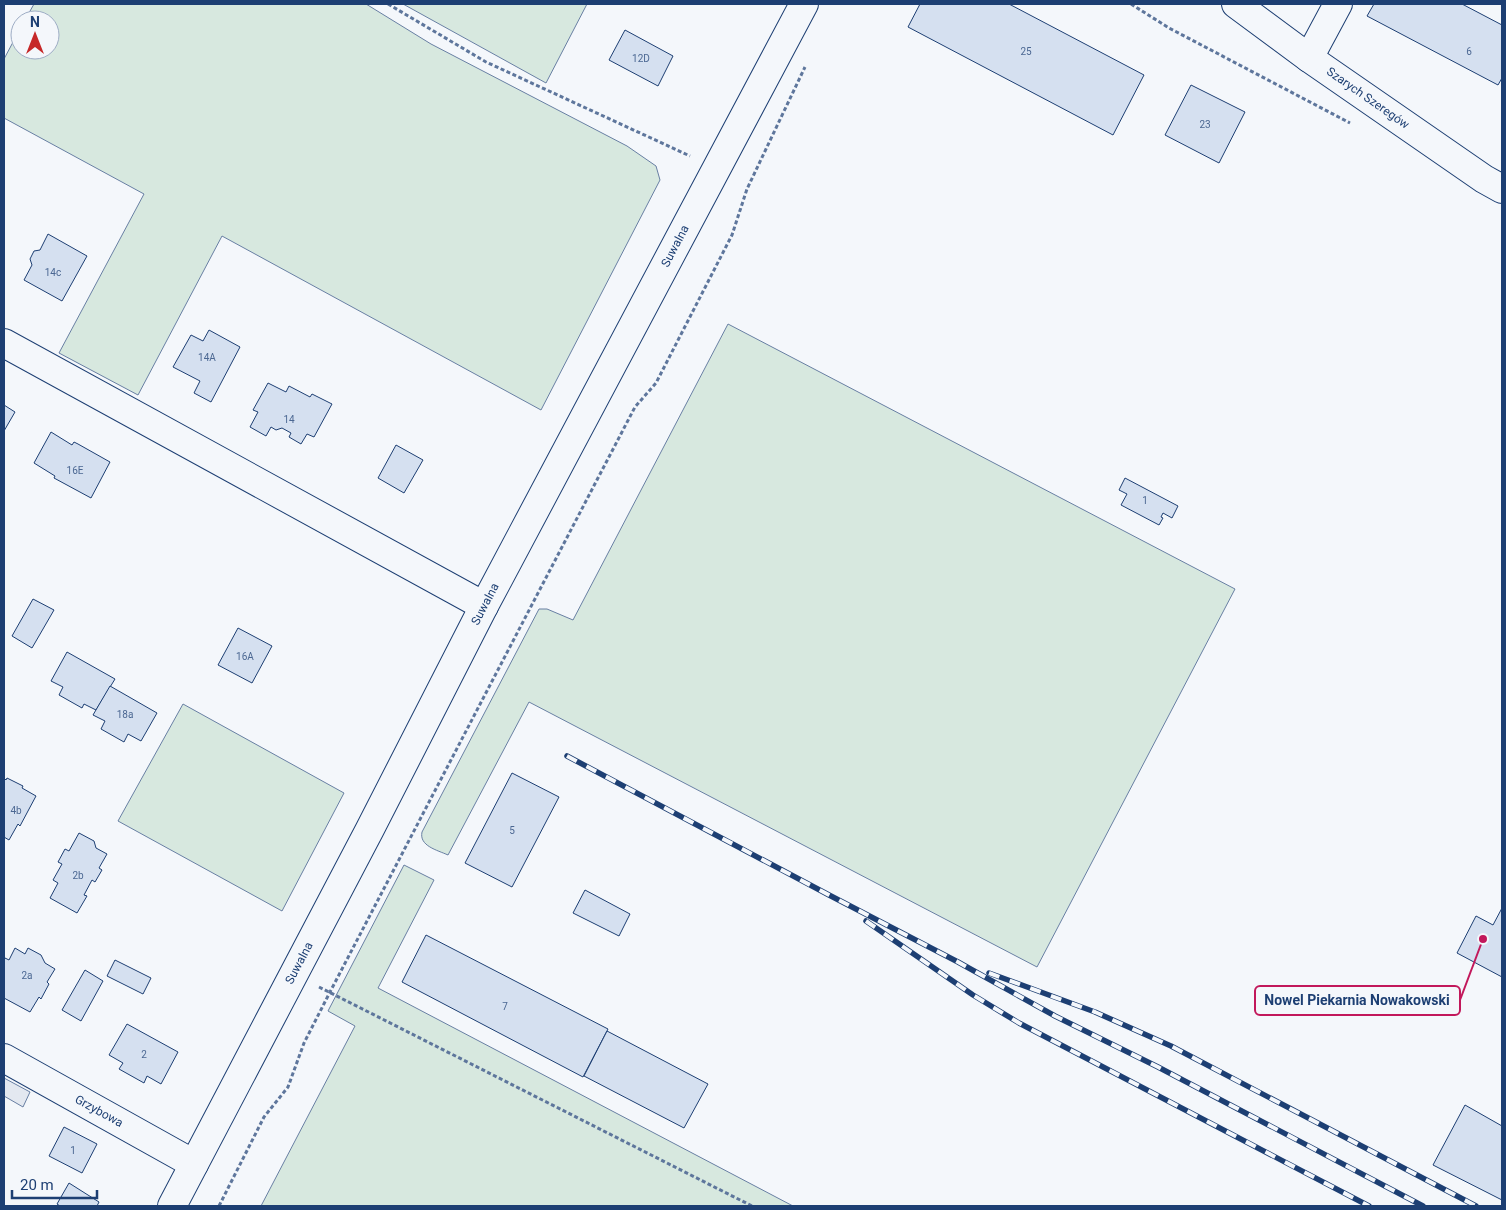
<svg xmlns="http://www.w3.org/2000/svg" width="1506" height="1210" viewBox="0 0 1506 1210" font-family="Roboto,sans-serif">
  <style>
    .green { fill: #d7e8df; stroke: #687fa3 }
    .parking { fill: #e3e8f0; stroke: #687fa3 }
    .building { fill: #d5e0f0; stroke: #1d3f73 }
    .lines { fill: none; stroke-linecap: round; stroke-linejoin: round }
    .minor-casing { stroke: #1d3f73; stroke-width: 30 }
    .path { stroke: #5e769c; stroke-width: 3; stroke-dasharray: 4 2.5; stroke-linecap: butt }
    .minor { stroke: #f4f7fb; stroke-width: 28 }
    .rail-casing { stroke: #1d3f73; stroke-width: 5.5 }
    .rail { stroke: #f4f7fb; stroke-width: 4; stroke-dasharray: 11; stroke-linecap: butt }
    .labels { text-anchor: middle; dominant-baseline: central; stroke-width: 4; stroke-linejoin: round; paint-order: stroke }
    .number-label { font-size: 10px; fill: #4b6792 }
    .street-label { font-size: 12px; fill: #1d3f73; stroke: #f4f7fb }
    .leader { fill: none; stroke: #c2185b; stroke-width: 2 }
    .callout-dot { fill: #c2185b; stroke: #f4f7fb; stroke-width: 2 }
    .callout { fill: #f4f7fb; stroke: #c2185b; stroke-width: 2 }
    .callout-label { font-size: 14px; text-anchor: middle; font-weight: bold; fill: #1d3f73 }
  </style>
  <rect width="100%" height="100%" fill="#f4f7fb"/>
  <!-- green -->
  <g class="green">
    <path d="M34 4H366L431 44 627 146 656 166 660 180 541 410 222 236 138 395 59 353 144 194 4 118V59L20 29V50H50V20H25Z"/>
    <path d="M403 4H587L546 83Z"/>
    <path d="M728 324 1235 589 1037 967 529 702 448 855C437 850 419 846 422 832L539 609H547L573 620Z"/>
    <path d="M183 704 344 793 282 911 118 821Z"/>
    <path d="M404 865 434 880 378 988 793 1206H261L355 1026 328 1011Z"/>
  </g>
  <!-- parking -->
  <path class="parking" d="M4 1078 30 1092 23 1107 4 1096Z"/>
  <!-- building -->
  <g class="building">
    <path d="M920 4H1009L1144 75 1113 135 908 27Z"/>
    <path d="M1374 4H1462L1502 25V78L1498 85 1367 16Z"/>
    <path d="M625 30 673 56 658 86 609 60Z"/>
    <path d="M1191 85 1245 112 1219 163 1165 135Z"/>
    <path d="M48 234 87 256 62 301 24 280 32 265 30 259 34 251 40 250Z"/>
    <path d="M209 330 240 347 211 402 194 393 200 381 173 367 191 335 203 341Z"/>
    <path d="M268 383 286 392 289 386 310 397 312 394 332 404 314 437 307 434 301 444 289 437 291 433 282 428 276 430 271 427 266 436 250 427 258 412 253 410Z"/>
    <path d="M4 405 15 412 4 431Z"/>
    <path d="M51 432 72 445 74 442 78 444 110 462 91 498 54 478 55 476 34 463Z"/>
    <path d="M396 445 423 460 404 493 378 478Z"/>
    <path d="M1125 478 1178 506 1172 518 1163 513 1161 517 1163 518 1159 525 1121 505 1127 494 1119 490Z"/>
    <path d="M33 599 54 610 32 648 12 636Z"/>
    <path d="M238 628 272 646 252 683 218 665Z"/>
    <path d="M67 652 115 679 96 710 84 704 82 708 59 695 63 687 51 681Z"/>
    <path d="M110 686 157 713 141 741 128 734 124 742 101 729 105 721 93 715Z"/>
    <path d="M512 773 559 797 512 887 465 863Z"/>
    <path d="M4 778 6 780 7 778 23 786 22 788 36 796 20 826 18 824 9 840 4 837Z"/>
    <path d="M79 833 94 841 96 848 107 854 99 868 102 870 95 882 92 880 84 895 87 896 77 913 50 898 58 883 53 880 62 864 58 862 65 849 69 851Z"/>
    <path d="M585 890 630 914 619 936 573 913Z"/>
    <path d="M1502 908V977L1457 953 1476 916 1493 925Z"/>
    <path d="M426 935 608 1029 583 1077 402 982Z"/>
    <path d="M15 948 25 954 28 948 41 955 45 963 55 969 47 982 49 984 41 999 39 997 30 1012 4 998V961L5 958 9 960Z"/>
    <path d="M115 960 151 978 143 994 107 976Z"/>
    <path d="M85 970 103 981 81 1021 62 1010Z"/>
    <path d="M127 1024 178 1052 161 1084 147 1076 144 1083 119 1069 123 1063 109 1055Z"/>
    <path d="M607 1031 708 1084 684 1128 584 1076Z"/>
    <path d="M1465 1105 1502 1126V1200L1433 1165Z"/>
    <path d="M64 1127 97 1144 82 1173 49 1156Z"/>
    <path d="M69 1183 99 1202 97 1206H60L57 1204Z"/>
  </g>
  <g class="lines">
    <!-- minor casing -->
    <g class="minor-casing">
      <g id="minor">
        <path d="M1236 4 1309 58 1484 179 1502 189"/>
        <path d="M1309 58 1338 4"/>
        <path d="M4 343 484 606"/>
        <path d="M4 1058 194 1164"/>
        <path d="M172 1206 370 829 484 606 804 4"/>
      </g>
    </g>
    <!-- path -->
    <g class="path">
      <path d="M388 4 486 62 690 156"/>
      <path d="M1131 4 1169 28 1350 123"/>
      <path d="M319 987 752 1206"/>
      <path d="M219 1206 264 1117 288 1087 304 1043 330 992 635 407 656 383 732 235 747 189 805 67"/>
    </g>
    <!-- minor -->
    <use href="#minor" class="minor"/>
    <!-- rail casing -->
    <g class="rail-casing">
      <g id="rail">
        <path d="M567 756 829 895 958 962 1055 1016 1158 1067 1423 1206"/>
        <path d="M866 921 973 995 1019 1023 1369 1206"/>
        <path d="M989 973 1095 1012 1171 1046 1476 1206"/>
      </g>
    </g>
    <!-- rail -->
    <use href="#rail" class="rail"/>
  </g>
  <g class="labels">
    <!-- number labels -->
    <g class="number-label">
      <text x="1026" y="51">25</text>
      <text x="1469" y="51">6</text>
      <text x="641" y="58">12D</text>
      <text x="1205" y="124">23</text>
      <text x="53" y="272">14c</text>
      <text x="207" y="357">14A</text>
      <text x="289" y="419">14</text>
      <text x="75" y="470">16E</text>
      <text x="1145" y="500">1</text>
      <text x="245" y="656">16A</text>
      <text x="125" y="714">18a</text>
      <text x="16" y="810">4b</text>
      <text x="512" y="830">5</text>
      <text x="78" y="875">2b</text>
      <text x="27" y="975">2a</text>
      <text x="505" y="1006">7</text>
      <text x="144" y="1054">2</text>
      <text x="73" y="1150">1</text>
    </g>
    <!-- street labels -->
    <g class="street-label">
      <text transform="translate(1368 98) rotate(35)">Szarych Szeregów</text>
      <text transform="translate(675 246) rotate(-62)">Suwalna</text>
      <text transform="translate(485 604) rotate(-62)">Suwalna</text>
      <text transform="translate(299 963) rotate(-62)">Suwalna</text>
      <text transform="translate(99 1111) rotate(29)">Grzybowa</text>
    </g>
  </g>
  <!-- callouts -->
  <path class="leader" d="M1483 939L1460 1000"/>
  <circle class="callout-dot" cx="1483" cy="939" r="5"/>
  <rect class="callout" x="1255" y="986" width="205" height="29" rx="5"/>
  <g class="callout-label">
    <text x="1357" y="1005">Nowel Piekarnia Nowakowski</text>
  </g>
  <!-- border -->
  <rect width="1506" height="1210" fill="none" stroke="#1d3f73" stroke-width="10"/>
  <!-- north arrow -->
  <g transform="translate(35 35)"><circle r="24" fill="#f4f7fb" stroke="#9eadc5"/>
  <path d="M0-4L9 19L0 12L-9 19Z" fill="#c62828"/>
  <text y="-8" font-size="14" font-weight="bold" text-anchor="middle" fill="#1d3f73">N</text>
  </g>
  <!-- scale -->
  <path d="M12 1190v8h85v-8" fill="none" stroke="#1d3f73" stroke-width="2.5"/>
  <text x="20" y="1190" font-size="15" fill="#1d3f73" stroke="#f4f7fb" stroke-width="4" paint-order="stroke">20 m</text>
</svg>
